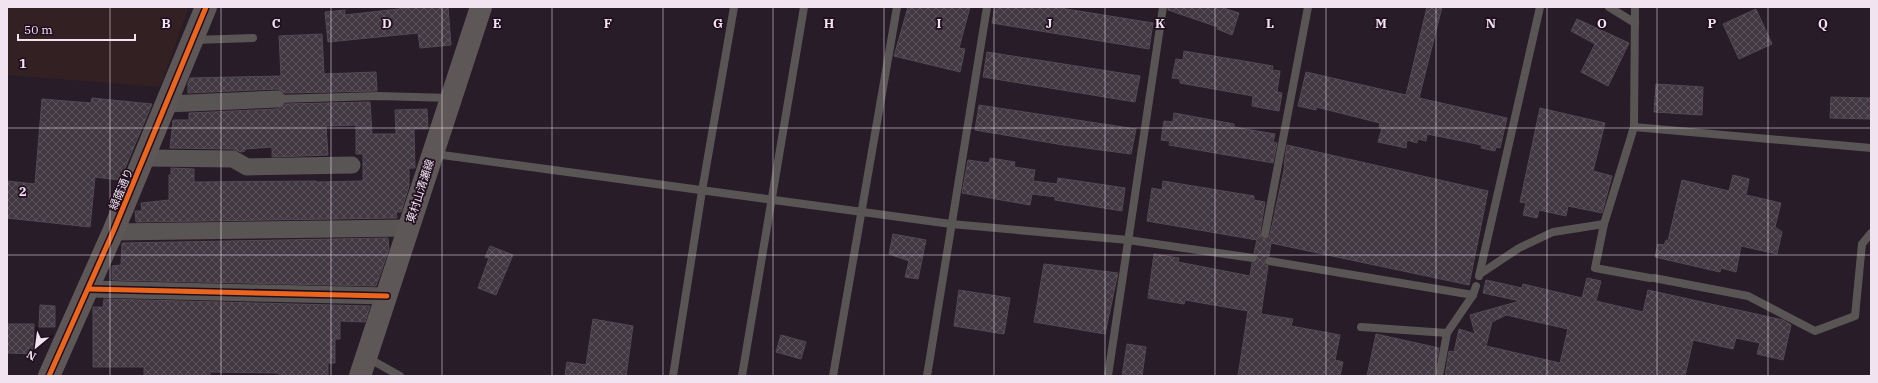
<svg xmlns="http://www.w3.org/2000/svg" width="1878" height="383" viewBox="0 0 1878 383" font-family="'IBM Plex Serif','Noto Sans JP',serif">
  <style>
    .medical { fill: #332023 }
    .building { fill: url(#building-cross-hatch); stroke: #534952; fill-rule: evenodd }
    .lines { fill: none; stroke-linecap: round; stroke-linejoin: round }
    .lane { stroke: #5a5555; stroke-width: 8 }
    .street { stroke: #5a5555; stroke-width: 17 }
    .secondary { stroke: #5e5757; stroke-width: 22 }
    .cycleway-casing { stroke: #210f21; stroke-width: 8 }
    .cycleway { stroke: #eb651d; stroke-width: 5 }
    .grid { fill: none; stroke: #f1e3f0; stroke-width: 1; stroke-opacity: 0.55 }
    .labels { text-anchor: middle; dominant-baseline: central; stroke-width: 3.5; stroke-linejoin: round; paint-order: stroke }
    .street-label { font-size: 11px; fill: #f1e3f0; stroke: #210f21 }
    .grid-label { font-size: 13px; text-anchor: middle; font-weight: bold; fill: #f1e3f0; stroke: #210f21; stroke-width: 3.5; stroke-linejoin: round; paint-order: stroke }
  </style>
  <defs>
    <pattern id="building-cross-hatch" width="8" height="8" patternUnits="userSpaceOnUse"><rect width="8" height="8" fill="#413841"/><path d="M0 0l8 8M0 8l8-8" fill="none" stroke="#5d555d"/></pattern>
  </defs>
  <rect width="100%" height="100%" fill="#271c27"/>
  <!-- medical -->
  <path class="medical" d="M7 7H189L160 87 7 75Z"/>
  <!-- building -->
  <g class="building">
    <path d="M416 7H448L451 45 420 48 418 33 328 42 325 12 345 10V15Z"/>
    <path d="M908 7H970L959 48 965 49 960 72 894 56Z"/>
    <path d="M995 7H1054L1153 23 1149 49 992 23Z"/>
    <path d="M1168 7H1220L1239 13 1232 35 1217 29 1218 27 1168 10Z"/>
    <path d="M1427 7H1442L1419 98 1507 118 1500 148 1496 147 1495 151 1481 148 1482 145 1427 134 1426 141 1418 139 1417 143 1407 140 1406 148 1378 142 1382 128H1379L1380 123 1316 107V110L1298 106 1306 72 1406 95Z"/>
    <path d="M1756 9 1772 44 1739 59 1723 24Z"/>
    <path d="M1577 19 1629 43 1608 86 1581 72 1595 44 1571 31Z"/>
    <path d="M322 34 324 74 376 72 377 91 285 93 277 89 188 93V83L190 78 281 76 279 36Z"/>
    <path d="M1184 51 1273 66 1272 70 1280 71 1277 92 1282 93 1279 111 1252 106 1253 96 1180 83V79L1172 78 1176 59 1183 60Z"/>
    <path d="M987 52 1140 76 1135 102 983 77Z"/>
    <path d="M1656 84 1703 87 1702 115 1654 112Z"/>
    <path d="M1831 97 1871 98V119L1830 118Z"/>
    <path d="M92 98 152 104 120 180 95 177 90 227 7 218V181L35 184 42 99 91 103Z"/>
    <path d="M370 102 372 134H396L395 110 427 109 428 129H414L415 168H409V186L401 212H396L397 218 136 222 135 211H142L141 203 169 200V175H171V168L194 169V182L316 181V182L363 181V154H356V125L326 126 328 155 272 157V147L245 149V151L241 152 233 149 170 148 173 120H189V113L277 109 285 104Z"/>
    <path d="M979 105 1136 129 1131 154 1063 145 975 130Z"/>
    <path d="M1540 108 1605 123 1593 171 1612 176 1602 213 1568 206 1566 216 1539 210 1537 218 1523 215 1526 203 1520 202Z"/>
    <path d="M1174 113 1234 124V127L1275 134 1273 142 1277 143 1273 163 1169 145 1170 141 1161 140 1164 121 1173 122Z"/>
    <path d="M1287 145 1488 191 1469 285 1271 243 1269 256 1265 257 1264 260 1265 265 1268 266 1261 314 1293 319 1291 326 1340 335 1335 360 1343 362 1340 376H1238L1248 311 1185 300 1184 304 1148 298 1154 254 1179 258 1178 262 1250 276 1252 263 1257 262 1258 258 1254 253 1257 240 1147 221 1152 188 1162 190 1163 181 1254 196V200L1265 202 1260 233 1261 238 1266 239 1270 235 1285 165H1284Z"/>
    <path d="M990 158 1015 162 1014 167 1035 170 1033 181 1057 184 1058 178 1125 188 1122 211 1055 200V197L1032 194 1030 205 962 193 968 160 989 163Z"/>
    <path d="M1733 175 1749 179 1746 195 1781 203 1775 227 1782 232 1777 254 1741 246 1736 272 1721 268 1720 272 1655 257 1658 244 1664 245 1666 240 1668 241 1682 180 1729 191Z"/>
    <path d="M893 234 926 240 918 279 905 277 909 261 889 254Z"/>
    <path d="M388 238 389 249 376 286 112 280V266L121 265 122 243Z"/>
    <path d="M490 246 513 255 496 295 478 288 489 258 485 257Z"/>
    <path d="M1044 264 1118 273 1105 334 1034 322Z"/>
    <path d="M1587 278 1601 281 1596 301 1643 312 1648 290 1783 320 1791 325 1783 360 1757 354 1760 343 1736 338 1733 349 1693 340 1685 376H1445L1449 351 1454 352 1459 329 1475 334 1470 315 1520 301 1483 293 1486 280 1522 288 1523 284 1582 298ZM1506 315 1568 329 1560 363 1486 346 1492 322Z"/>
    <path d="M959 290 1010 298 1004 334 954 326Z"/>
    <path d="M104 299 370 306 365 322 340 321V339H335V363H328V376H279V373L210 372V376H144V367H93V307H103Z"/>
    <path d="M40 305 55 306V327H39Z"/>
    <path d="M593 319 633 326 626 376H565L567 362 586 365Z"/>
    <path d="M7 324H34L33 354 7 353Z"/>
    <path d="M1376 334 1439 348 1434 376H1367Z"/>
    <path d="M781 335 806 342 801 359 776 352Z"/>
    <path d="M1127 344 1146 347 1142 376H1122Z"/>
  </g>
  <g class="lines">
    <!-- lane -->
    <g class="lane">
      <path d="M1609 7 1635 23"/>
      <path d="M194 40 253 38"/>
      <path d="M277 99 378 96 451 98"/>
      <path d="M1634 127 1871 148"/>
      <path d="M435 154 951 224 1128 240 1253 258"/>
      <path d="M1604 224 1595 268 1650 278"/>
      <path d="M1265 234 1308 7"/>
      <path d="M1269 261 1473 295"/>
      <path d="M1480 274 1519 248 1553 232 1604 224 1634 127 1635 7"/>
      <path d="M1479 276 1540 7"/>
      <path d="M1654 278 1748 296 1815 331 1855 316 1862 244 1871 233"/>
      <path d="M1361 327 1447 333"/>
      <path d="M368 358 400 376"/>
      <path d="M673 376 702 191 734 7"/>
      <path d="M742 376 804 7"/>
      <path d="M833 376 897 7"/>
      <path d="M927 376 987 7"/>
      <path d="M1108 376 1163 7"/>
      <path d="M1439 376 1447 333 1473 295 1476 286"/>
    </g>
    <!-- street -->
    <g class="street">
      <path d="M167 104 277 99"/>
      <path d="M145 158 233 159 247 167 352 165"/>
      <path d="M113 232 408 228"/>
      <path d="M89 289 387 296"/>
    </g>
    <!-- secondary -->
    <g class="secondary">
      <path d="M49 376 113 232 206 7"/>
      <path d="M360 376 481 7"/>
    </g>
    <!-- cycleway casing -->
    <g class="cycleway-casing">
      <g id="cycleway">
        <path d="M89 289 387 296"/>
        <path d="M49 376 113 232 206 7"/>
      </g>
    </g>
    <!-- cycleway -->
    <use href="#cycleway" class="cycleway"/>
  </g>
  <!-- grid -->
  <path class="grid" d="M110 7V376M221 7V376M331 7V376M442 7V376M552 7V376M663 7V376M773 7V376M884 7V376M994 7V376M1105 7V376M1215 7V376M1326 7V376M1436 7V376M1547 7V376M1657 7V376M1768 7V376M7 128H1871M7 255H1871"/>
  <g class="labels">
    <!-- street labels -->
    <g class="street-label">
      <text transform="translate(121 189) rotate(-67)">緑蔭通り</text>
      <text transform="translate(420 191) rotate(-72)">東村山清瀬線</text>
    </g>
  </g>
  <g class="grid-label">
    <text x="166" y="28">B</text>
    <text x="276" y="28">C</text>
    <text x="387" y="28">D</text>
    <text x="497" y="28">E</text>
    <text x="608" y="28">F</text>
    <text x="718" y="28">G</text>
    <text x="829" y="28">H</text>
    <text x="939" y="28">I</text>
    <text x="1049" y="28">J</text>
    <text x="1160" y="28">K</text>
    <text x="1270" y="28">L</text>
    <text x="1381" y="28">M</text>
    <text x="1491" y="28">N</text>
    <text x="1602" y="28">O</text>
    <text x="1712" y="28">P</text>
    <text x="1823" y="28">Q</text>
    <text x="23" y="68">1</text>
    <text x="23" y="196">2</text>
  </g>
  <!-- border -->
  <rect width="1878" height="383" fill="none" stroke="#f1e3f0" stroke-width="16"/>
  <!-- north arrow -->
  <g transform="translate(36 347) rotate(209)" stroke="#210f21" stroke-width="3" paint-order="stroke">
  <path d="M0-3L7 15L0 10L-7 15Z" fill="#f1e3f0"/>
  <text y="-6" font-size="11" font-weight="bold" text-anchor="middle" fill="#f1e3f0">N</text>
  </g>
  <!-- scale -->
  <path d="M18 34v6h117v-6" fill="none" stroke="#f1e3f0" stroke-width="2"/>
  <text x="24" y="34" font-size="12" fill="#f1e3f0" stroke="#210f21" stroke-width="3" paint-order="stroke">50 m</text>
</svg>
